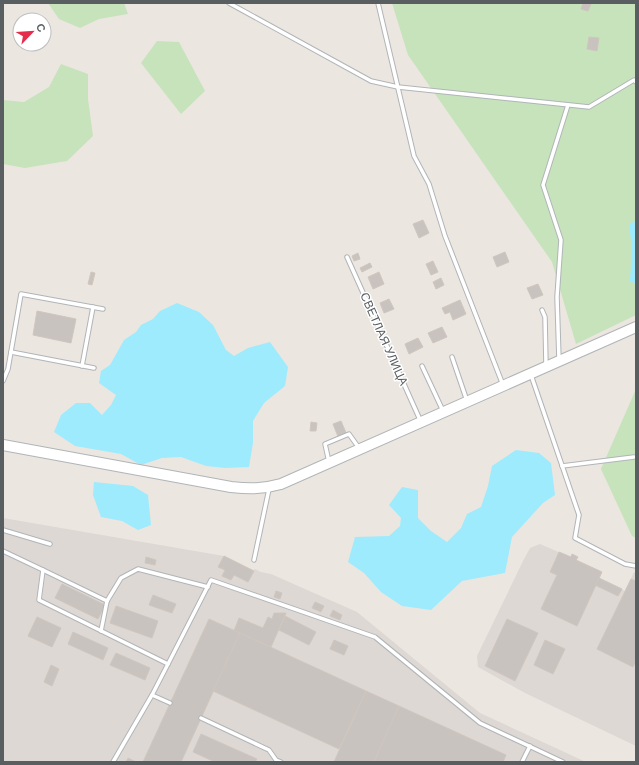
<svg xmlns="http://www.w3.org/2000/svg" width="639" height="765" viewBox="0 0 639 765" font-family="Arial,sans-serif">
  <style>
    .industrial { fill: #ddd8d4 }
    .green { fill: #c6e3bc }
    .water { fill: #9eebfd }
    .building { fill: #c8c3bf; stroke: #d0c6be }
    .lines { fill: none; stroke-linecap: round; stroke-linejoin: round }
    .lane-casing { stroke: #b1b5b8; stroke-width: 5.5 }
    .secondary-casing { stroke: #b0b5b8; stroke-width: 12 }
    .lane { stroke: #fff; stroke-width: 3.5 }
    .secondary { stroke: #fff; stroke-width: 10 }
    .labels { text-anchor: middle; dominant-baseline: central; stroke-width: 3; stroke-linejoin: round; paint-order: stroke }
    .street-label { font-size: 12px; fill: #595e61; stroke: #fff }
  </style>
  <rect width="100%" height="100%" fill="#ece6e0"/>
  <!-- industrial -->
  <g class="industrial">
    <path d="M3 518 224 556 253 571 255 569 261 572 271 574 357 612 480 713 586 762H3Z"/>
    <path d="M540 544 570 557 572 554 578 557 577 560 602 572 599 578 625 591 634 572 636 573V746L525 693 478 667 477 656 524 559 530 548Z"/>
  </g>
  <!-- green -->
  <g class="green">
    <path d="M48 3H124L128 14 99 19 80 28 59 19Z"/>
    <path d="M392 3H636V315L576 344 552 262 408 55Z"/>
    <path d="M157 41 179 42 205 91 181 114 141 63Z"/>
    <path d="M61 64 88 74V99L93 136 67 161 25 168 3 164V100L24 102 49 87Z"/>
    <path d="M636 389V538L632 536 601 469Z"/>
  </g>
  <!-- water -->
  <g class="water">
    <path d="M636 220V284L630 281 632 248 629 225Z"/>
    <path d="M177 303 199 312 213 325 226 350 234 356 248 348 270 342 288 367 285 386 264 403 253 421V443L249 467 225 468 206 466 181 457 162 458 141 465 121 454 75 446 54 432 61 415 76 403H90L102 415 111 405 116 395 99 383 101 371 110 365 124 340 136 332 141 325 153 319 160 311Z"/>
    <path d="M516 450 539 453 551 463 555 495 543 503 512 537 505 573 462 581 431 610 402 606 381 592 364 573 348 562 355 537 389 536 400 526 401 518 389 505 402 487 418 490V518L431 531 447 542 461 528 467 514 481 507 488 486 492 466Z"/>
    <path d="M94 482 133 486 148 495 151 525 138 530 122 521 101 517 93 495Z"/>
  </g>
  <!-- building -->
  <g class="building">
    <path d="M583 3 591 4 588 11 581 9Z"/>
    <path d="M589 37 599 38 597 51 587 49Z"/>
    <path d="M423 220 429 233 419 238 413 224Z"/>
    <path d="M505 252 509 262 497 267 493 257Z"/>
    <path d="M358 253 360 259 354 261 352 256Z"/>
    <path d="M433 261 438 272 431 275 426 264Z"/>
    <path d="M370 263 372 267 362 272 360 268Z"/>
    <path d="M91 272 95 273 92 285 88 284Z"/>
    <path d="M379 272 384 284 373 289 368 277Z"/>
    <path d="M441 278 444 285 436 289 433 282Z"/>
    <path d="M538 284 543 295 532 299 527 288Z"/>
    <path d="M389 299 394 309 384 313 380 303Z"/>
    <path d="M460 300 466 314 453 320 450 312 445 314 442 308Z"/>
    <path d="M37 311 76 319 71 343 33 335Z"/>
    <path d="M442 327 447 337 433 343 428 333Z"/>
    <path d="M418 338 423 347 409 354 405 344Z"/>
    <path d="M341 421 347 435 339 439 333 424Z"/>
    <path d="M311 422 317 423 316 431H310Z"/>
    <path d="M559 552 571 557 572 554 578 557 576 560 602 572 577 626 541 609 557 575 550 572Z"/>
    <path d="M224 556 254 571 248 582 234 575 231 580 222 576 225 570 218 567Z"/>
    <path d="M146 557 156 560 155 565 145 563Z"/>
    <path d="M599 578 622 589 618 596 595 585Z"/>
    <path d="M631 579 636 581V661L633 667 597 649Z"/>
    <path d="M62 584 105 605 98 619 55 598Z"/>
    <path d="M276 591 282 593 280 599 274 597Z"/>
    <path d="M153 595 176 604 172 613 149 605Z"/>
    <path d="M315 602 324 606 321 612 312 608Z"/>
    <path d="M116 606 158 621 152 638 110 623Z"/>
    <path d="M333 610 342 615 340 620 330 616Z"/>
    <path d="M274 613H286L271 647 234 631 239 618 263 628 268 617 272 619Z"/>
    <path d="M285 616 316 632 309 645 279 630Z"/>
    <path d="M37 617 61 628 52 647 28 636Z"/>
    <path d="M209 619 240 633 181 762H143Z"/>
    <path d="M507 619 538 633 515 681 485 666Z"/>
    <path d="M73 632 108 648 103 660 68 644Z"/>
    <path d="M240 633 366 691 339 749 213 691Z"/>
    <path d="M334 640 348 646 344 655 330 649Z"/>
    <path d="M545 640 565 649 553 674 534 665Z"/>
    <path d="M116 653 150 668 145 680 110 665Z"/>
    <path d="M51 665 59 669 52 686 44 682Z"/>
    <path d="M366 691 399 706 374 762H334Z"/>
    <path d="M399 706 506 755 503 762H374Z"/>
    <path d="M201 734 257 759 255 762H215L193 752Z"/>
    <path d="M128 758 136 762H126Z"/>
  </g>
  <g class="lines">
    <!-- lane casing -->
    <g class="lane-casing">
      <g id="lane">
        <path d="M229 3 371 81 398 87 589 107 634 80 636 82"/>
        <path d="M378 3 414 156 429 184 445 236 503 385"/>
        <path d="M347 257 421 422"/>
        <path d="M542 310 545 317 546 365"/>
        <path d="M11 352 94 368"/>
        <path d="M452 357 467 401"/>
        <path d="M559 360 557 297 561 240 543 185 568 105"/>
        <path d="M82 366 93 307"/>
        <path d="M422 366 443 411"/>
        <path d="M531 375 579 515 575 538 625 564 636 566"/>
        <path d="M3 381 8 369 21 294 103 309"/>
        <path d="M329 462 325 444 349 434 359 448"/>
        <path d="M562 466 634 457"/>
        <path d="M3 530 50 544"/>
        <path d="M3 551 43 570 39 600 168 664 152 695 113 762"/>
        <path d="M254 560 269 489"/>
        <path d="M43 570 107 601 121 578 138 569 208 587"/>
        <path d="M101 631 107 601"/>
        <path d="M168 664 211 580 375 637 480 723 563 762"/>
        <path d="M152 695 170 703"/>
        <path d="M201 718 269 750 276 760 281 762"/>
        <path d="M522 762 530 746"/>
      </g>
    </g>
    <!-- secondary casing -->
    <g class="secondary-casing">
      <path id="secondary" d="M3 445 231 487C250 489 263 489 281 484L636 327"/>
    </g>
    <!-- lane -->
    <use href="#lane" class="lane"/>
    <!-- secondary -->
    <use href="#secondary" class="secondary"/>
  </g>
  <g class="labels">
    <!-- street labels -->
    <g class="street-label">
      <text transform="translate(384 339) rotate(66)">СВЕТЛАЯ УЛИЦА</text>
    </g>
  </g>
  <!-- border -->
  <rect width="639" height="765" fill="none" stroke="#595e61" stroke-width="8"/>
  <!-- north arrow -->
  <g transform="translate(32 32) rotate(65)"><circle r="19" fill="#ffffff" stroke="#bdbfc0"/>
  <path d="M0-3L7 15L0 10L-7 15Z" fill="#e52c4b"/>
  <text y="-6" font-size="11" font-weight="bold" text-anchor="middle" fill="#595e61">С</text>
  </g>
</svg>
